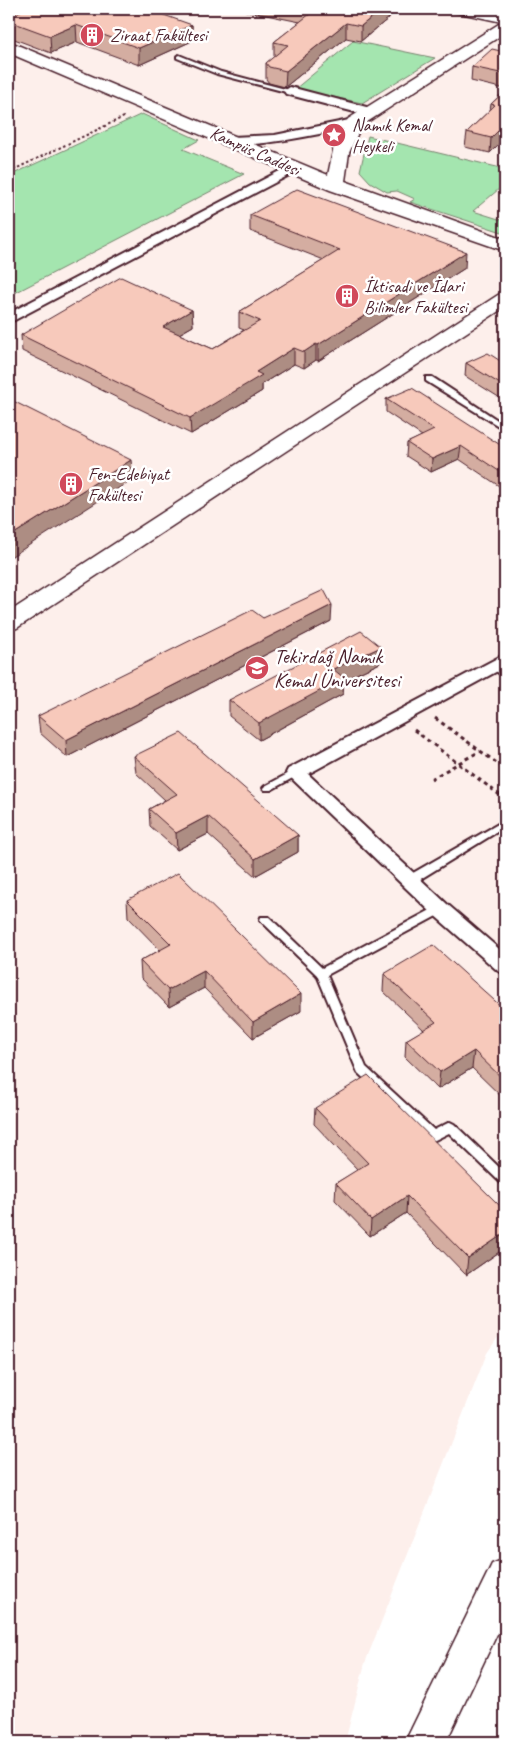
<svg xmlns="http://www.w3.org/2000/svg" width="514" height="1751" viewBox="0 0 514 1751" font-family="Caveat,sans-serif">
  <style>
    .built { fill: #fdefeb }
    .green { fill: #a4e5af; stroke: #77826d }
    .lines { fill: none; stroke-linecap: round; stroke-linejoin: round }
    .lane-casing { stroke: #4a1f2b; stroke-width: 4 }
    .street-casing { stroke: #4a1f2b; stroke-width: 4 }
    .secondary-casing { stroke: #4a1f2b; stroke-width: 3 }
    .path-far1 { stroke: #4a1f2b; stroke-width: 2; stroke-dasharray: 2.5 2.5; stroke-linecap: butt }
    .path { stroke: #4a1f2b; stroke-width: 3; stroke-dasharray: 4 4; stroke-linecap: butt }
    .lane { fill: #fff; fill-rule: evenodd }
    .street { fill: #fff; fill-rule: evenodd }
    .secondary { fill: #fff; fill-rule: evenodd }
    .wall { fill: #d4ada1; stroke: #4a1f2b }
    .shaded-wall { fill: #ad8d83; stroke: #4a1f2b }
    .building { fill: #f7c9bb; stroke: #4a1f2b }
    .labels { text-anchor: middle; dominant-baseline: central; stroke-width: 5; stroke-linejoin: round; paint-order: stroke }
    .far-poi-label { font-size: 18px; fill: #4a1f2b; stroke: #fff; text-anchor: start }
    .far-street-label { font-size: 18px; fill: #4a1f2b; stroke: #fff }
    .poi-label { font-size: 21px; fill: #4a1f2b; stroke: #fff; text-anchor: start }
  </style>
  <rect width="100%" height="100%" fill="#fff"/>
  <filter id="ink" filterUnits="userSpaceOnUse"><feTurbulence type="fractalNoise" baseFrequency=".02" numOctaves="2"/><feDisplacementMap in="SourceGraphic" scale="10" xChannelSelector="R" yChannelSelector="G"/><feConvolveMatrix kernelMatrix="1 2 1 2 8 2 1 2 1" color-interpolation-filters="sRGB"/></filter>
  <g filter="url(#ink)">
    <!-- built -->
    <path class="built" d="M9 9H505V1327L487 1353 365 1663 345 1742H9Z"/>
    <!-- green -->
    <g class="green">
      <path d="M353 41 435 58 362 103 295 89Z"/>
      <path d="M142 114 199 140 183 149 244 174 9 296V176Z"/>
      <path d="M368 136 505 169V184L473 211 505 221V233L410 202 415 199 397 191 387 192 370 182 360 171Z"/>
    </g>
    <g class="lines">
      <!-- lane casing -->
      <g class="lane-casing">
        <g id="lane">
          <path d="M179 55 221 72 293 91 290 93 217 74 177 58V56Z"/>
          <path d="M426 377H432L505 425V430L426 381Z"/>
          <path d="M494 663 505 670V677L491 668 490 666Z"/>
          <path d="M295 770 298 771 300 773 298 775 271 790H265L263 788 265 786Z"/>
          <path d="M505 820V827L414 883H406L405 880 406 877Z"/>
          <path d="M440 905 445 909 444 912 327 975 366 1067 434 1130 450 1122 454 1124 505 1173V1185L501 1183 449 1133 433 1141 429 1139 358 1073 317 975 260 920 261 917H269L322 968Z"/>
        </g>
      </g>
      <!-- street casing -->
      <g class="street-casing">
        <g id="street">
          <path d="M290 87 374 109 376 112 370 116 286 94 284 91Z"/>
          <path d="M354 119 358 120 360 123 358 126C339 130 238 153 227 141L233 137 275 135Z"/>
          <path d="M293 164 297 165 299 168 297 171 9 323V313Z"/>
          <path d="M505 654V667L308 774 447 904 505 954V974L498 971 433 914 286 773 288 769Z"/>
        </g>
      </g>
      <!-- secondary casing -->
      <g class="secondary-casing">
        <g id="secondary">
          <path d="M453 9H482L505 13V33L361 126 349 153 345 181 505 239V251L330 190 9 53V42L15 44 328 175 334 146 348 119 502 22 455 12Z"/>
          <path d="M505 293V307L17 628 9 630V612L498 295Z"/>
          <path d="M505 1559V1617L446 1742H405L492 1564Z"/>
        </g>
      </g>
      <!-- path-far1 -->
      <path class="path-far1" d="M9 172 126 116"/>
      <!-- path -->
      <g class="path">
        <path d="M435 718 505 769"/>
        <path d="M414 730 505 799"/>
        <path d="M431 779 480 751"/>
      </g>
      <!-- lane -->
      <use href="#lane" class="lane"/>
      <!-- street -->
      <use href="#street" class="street"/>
      <!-- secondary -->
      <use href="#secondary" class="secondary"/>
    </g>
    <!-- wall -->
    <g class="wall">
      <path d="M9 9H96L106 12 192 25V41L139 65 77 42 51 53 9 37Z"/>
      <path d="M237 9H390L389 18 361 41 346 38 285 87 269 83 266 79V63L274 57V42L300 22Z"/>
      <path d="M505 52V89L471 81 472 67Z"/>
      <path d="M505 91V138L490 153 465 147 467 132 490 110 491 104Z"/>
      <path d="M250 215 465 268 318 361 316 360 304 368 294 364 262 384V391L191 434 22 351 21 335 192 310 193 326 179 334 213 349 244 330 239 328V312L324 260 250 231Z"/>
      <path d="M466 363 505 364V401L465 376Z"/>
      <path d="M386 399 505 448V490L459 459 431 472 406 456 407 443 422 436 386 412Z"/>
      <path d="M263 618 331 621 67 757 40 733 38 716Z"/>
      <path d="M380 663 344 680 343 694 259 740 229 716V700Z"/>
      <path d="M134 756 298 835V852L255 876 208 834 177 850 150 826 149 809 165 800 136 773Z"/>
      <path d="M127 900 301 1011 253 1038 204 988 169 1007 141 978 140 961 160 950 128 917Z"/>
      <path d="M384 974 505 1010V1100L472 1068 438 1089 405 1057 406 1040 424 1030 383 991Z"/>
      <path d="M315 1108 505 1211V1248L466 1275 406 1213 370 1236 335 1200 336 1183 358 1170 314 1124Z"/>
    </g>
    <!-- shaded-wall -->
    <g class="shaded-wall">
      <path d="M382 9H390L389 18 361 41V26Z"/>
      <path d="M346 23V38L285 87 286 71Z"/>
      <path d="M76 25 77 42 51 53 50 36Z"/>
      <path d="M192 25V41L139 65V48Z"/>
      <path d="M505 124V138L490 153 491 138Z"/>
      <path d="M466 252 465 268 318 361V345Z"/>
      <path d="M192 310 193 326 163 343V327Z"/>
      <path d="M316 344V360L304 368V352Z"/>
      <path d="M294 348V364L262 384V391L191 434 190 418 256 372Z"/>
      <path d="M461 446 459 459 431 472 432 459Z"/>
      <path d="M131 460 133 479 9 558V537Z"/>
      <path d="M332 605 331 621 67 757 66 740Z"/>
      <path d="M381 647 380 663 344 680 343 694 259 740V723L333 669Z"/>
      <path d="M208 816V834L177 850 176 833Z"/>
      <path d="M298 835V852L255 876V859Z"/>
      <path d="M204 971V988L169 1007 168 990Z"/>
      <path d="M301 994V1011L253 1038V1022Z"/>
      <path d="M474 1051 472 1068 438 1089 440 1072Z"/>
      <path d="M407 1196 406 1213 370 1236 371 1220Z"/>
      <path d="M505 1233V1248L466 1275 468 1258Z"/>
    </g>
    <!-- building -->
    <g class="building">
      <path d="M19 9H96L106 12 115 9H147L192 25 139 48 76 25 50 36 9 21V16L23 10Z"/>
      <path d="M310 9H382L361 26 346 23 286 71 269 67 266 63 288 45 274 42 315 10Z"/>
      <path d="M492 49 505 52V74L472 67Z"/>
      <path d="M505 91V124L491 138 467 132 495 105 491 104Z"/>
      <path d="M297 189 466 252 318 345 316 344 304 352 294 348 256 372 262 375 190 418 21 335 121 277 192 310 163 327 213 349 260 321 239 312 340 250 250 215Z"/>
      <path d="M488 353 505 364V387L466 363Z"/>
      <path d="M412 388 505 448V475L461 446 432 459 407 443 434 430 386 399Z"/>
      <path d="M9 399 131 460 9 537V468L11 466 9 465Z"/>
      <path d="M324 590 332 605 66 740 38 716 252 610 263 618Z"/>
      <path d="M361 631 381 647 333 669 344 678 259 723 229 700Z"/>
      <path d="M181 733 298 835 255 859 208 816 176 833 149 809 177 794 134 756Z"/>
      <path d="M178 873 301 994 253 1022 204 971 168 990 140 961 171 944 127 900Z"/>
      <path d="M433 945 505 1010V1081L474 1051 440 1072 406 1040 436 1022 384 974Z"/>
      <path d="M368 1075 505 1211V1233L468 1258 407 1196 371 1220 336 1183 368 1163 315 1108Z"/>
    </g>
  </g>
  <!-- icons -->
  <defs>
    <g id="building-disc" transform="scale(1.25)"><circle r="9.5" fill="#d1495b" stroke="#fff"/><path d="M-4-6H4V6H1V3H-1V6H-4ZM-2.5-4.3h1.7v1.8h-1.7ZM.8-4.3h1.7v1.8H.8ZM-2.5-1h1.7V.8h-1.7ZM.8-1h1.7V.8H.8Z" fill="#fff"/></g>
    <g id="sight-disc" transform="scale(1.25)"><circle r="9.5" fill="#d1495b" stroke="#fff"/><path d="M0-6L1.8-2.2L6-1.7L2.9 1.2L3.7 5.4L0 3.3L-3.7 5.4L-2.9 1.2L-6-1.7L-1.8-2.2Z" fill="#fff"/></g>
    <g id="university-disc" transform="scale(1.25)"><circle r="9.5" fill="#d1495b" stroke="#fff"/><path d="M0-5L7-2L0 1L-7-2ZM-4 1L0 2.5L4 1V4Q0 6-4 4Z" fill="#fff"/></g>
  </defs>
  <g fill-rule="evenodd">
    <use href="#building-disc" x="92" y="35"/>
    <use href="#sight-disc" x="334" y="135"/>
    <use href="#building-disc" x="347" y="296"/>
    <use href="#building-disc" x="71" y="484"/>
    <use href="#university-disc" x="257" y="668"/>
  </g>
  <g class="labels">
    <!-- far-poi labels -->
    <g class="far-poi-label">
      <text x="110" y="35">Ziraat Fakültesi</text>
      <text x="352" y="125">Namık Kemal<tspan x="352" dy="21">Heykeli</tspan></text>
      <text x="364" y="286">İktisadi ve İdari<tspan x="364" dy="21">Bilimler Fakültesi</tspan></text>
      <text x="88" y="474">Fen-Edebiyat<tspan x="88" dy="21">Fakültesi</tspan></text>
    </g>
    <!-- far-street labels -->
    <g class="far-street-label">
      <text transform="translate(255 151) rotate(24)">Kampüs Caddesi</text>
    </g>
    <!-- poi labels -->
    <g class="poi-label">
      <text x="274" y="656">Tekirdağ Namık<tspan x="274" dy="24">Kemal Üniversitesi</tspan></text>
    </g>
  </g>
  <!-- margin -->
  <rect width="514" height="1751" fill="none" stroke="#fff" stroke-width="30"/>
  <rect x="15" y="15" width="484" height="1721" fill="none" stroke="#4a1f2b" stroke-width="2" filter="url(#ink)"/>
</svg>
